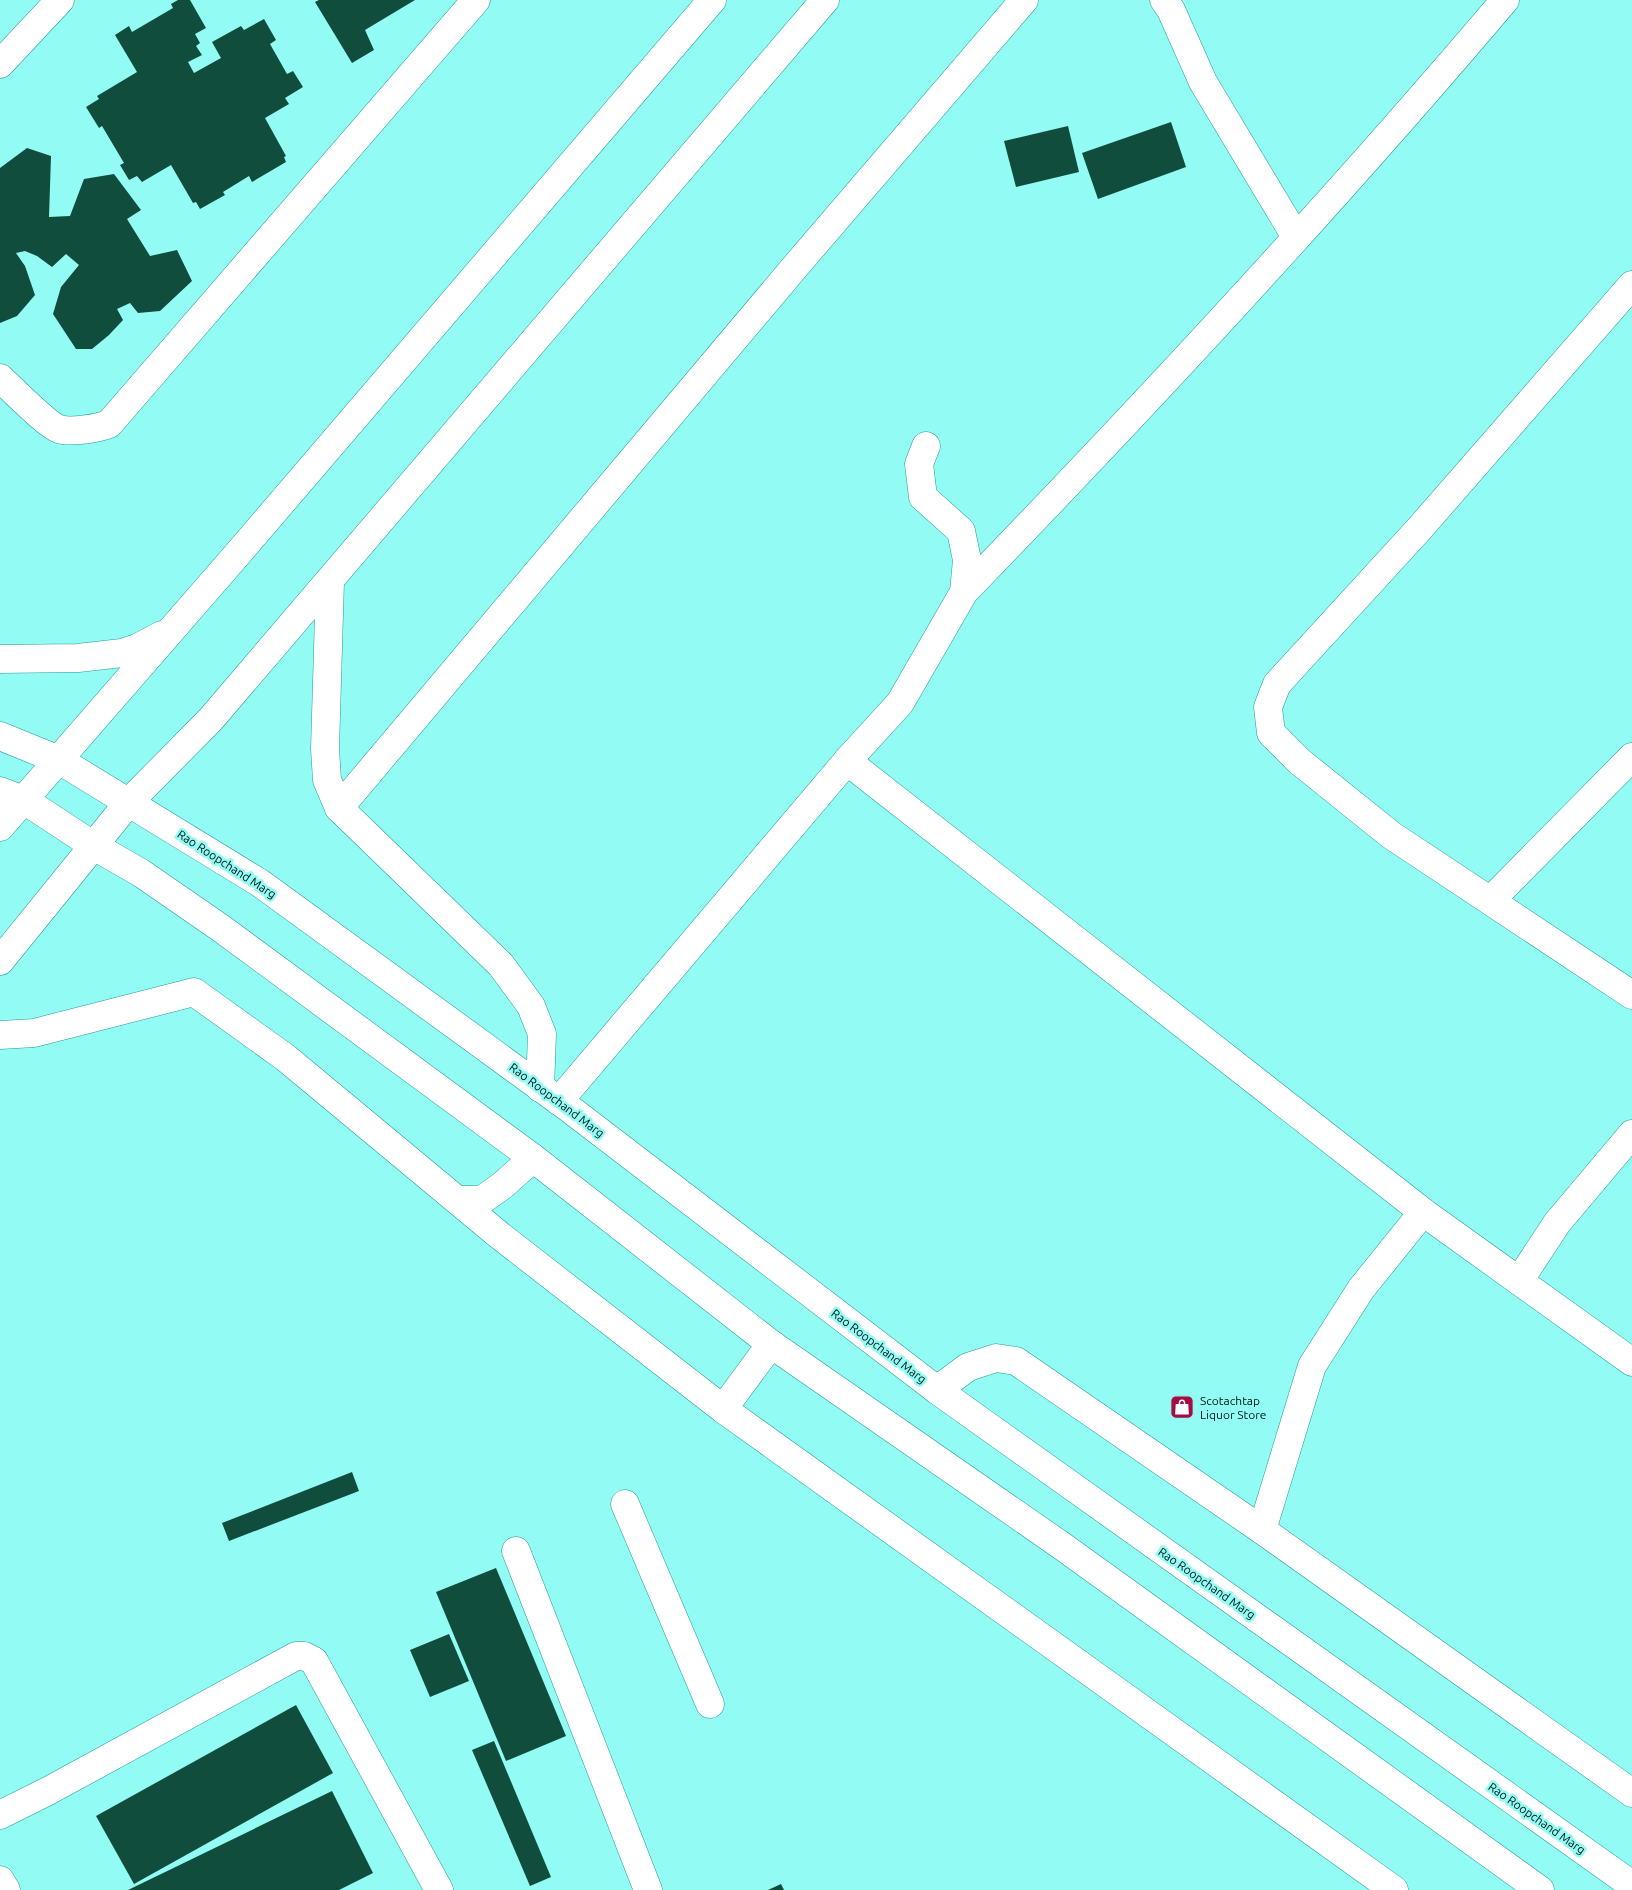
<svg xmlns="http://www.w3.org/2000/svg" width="1632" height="1890" viewBox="0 0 1632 1890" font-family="Ubuntu,sans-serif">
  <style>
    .building { fill: #104d3d }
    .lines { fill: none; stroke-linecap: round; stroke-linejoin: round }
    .minor-casing { stroke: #279b96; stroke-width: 29 }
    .major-casing { stroke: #279b96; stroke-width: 29 }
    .minor { stroke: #fff; stroke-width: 28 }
    .major { stroke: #fff; stroke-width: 28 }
    .labels { text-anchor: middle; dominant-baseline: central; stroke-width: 5; stroke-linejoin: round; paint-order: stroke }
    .street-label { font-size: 12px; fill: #011614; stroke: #92fbf4 }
    .poi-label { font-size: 12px; fill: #011614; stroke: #92fbf4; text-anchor: start }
  </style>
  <rect width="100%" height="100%" fill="#92fbf4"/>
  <!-- building -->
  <g class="building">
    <path d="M178 0H190L206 28 195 34 200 43 196 46 202 55 188 62 194 73 221 58 212 42 241 26 244 30 264 19 276 40 270 44 287 74 293 71 303 87 285 98 289 104 265 118 286 156 284 157 286 162 252 182 249 176 223 192 225 195 200 209 196 202 193 203 171 165 142 182 137 176 129 180 120 165 124 163 102 126 99 128 86 107 99 99 97 96 137 72 115 35 129 26 132 32 173 8 171 4Z"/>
    <path d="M319 0H415L365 30 374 50 352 63 315 2Z"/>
    <path d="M1171 122 1186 167 1098 199 1082 153Z"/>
    <path d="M1068 126 1079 172 1016 187 1004 141Z"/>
    <path d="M27 148 51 156 49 217 70 216 84 179 114 174 141 210 127 219 150 256 177 250 192 281 160 311 138 313 130 303 117 309 123 320 109 335 92 349H76L53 314 61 287 79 265 66 254 52 267 37 256 25 251 16 253 25 266 35 295 17 316 0 323V168Z"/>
    <path d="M352 1472 359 1491 229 1541 222 1523Z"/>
    <path d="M496 1568 566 1736 506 1761 436 1592Z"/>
    <path d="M449 1634 469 1681 430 1697 410 1650Z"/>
    <path d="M296 1705 333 1773 134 1884 96 1816Z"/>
    <path d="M494 1741 551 1877 530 1886 472 1750Z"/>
    <path d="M332 1791 373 1873 339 1890H128Z"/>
    <path d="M781 1884 784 1890H768Z"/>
  </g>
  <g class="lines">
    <!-- minor casing -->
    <g class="minor-casing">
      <g id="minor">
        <path d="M1164 0 1171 10 1203 82 1296 237"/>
        <path d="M0 64 60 0"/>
        <path d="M1632 285 1420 528 1277 684 1268 707 1271 733 1299 761 1391 835 1632 995"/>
        <path d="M0 378C12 389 47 425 59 429 70 433 99 428 109 424L476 0"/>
        <path d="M964 592C1150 400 1332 204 1505 0"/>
        <path d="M847 761 1423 1212 1632 1362"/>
        <path d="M339 808 794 268 1024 0"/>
        <path d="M1491 900 1632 757"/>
        <path d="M0 1035 34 1033 194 992 286 1058 499 1235 723 1409 1394 1890"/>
        <path d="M559 1101 847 761 900 703 964 592 967 560 961 531 923 497 919 464 926 446"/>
        <path d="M458 1200H482L503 1185 533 1158"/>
        <path d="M1519 1281 1557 1223 1632 1134"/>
        <path d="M937 1390 968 1367 996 1358 1016 1361 1262 1530 1632 1793"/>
        <path d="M723 1409 771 1344"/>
        <path d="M625 1504 710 1704"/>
        <path d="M1262 1530 1312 1366 1361 1289 1423 1212"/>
        <path d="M516 1551 648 1890"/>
        <path d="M0 1815 48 1791 296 1656H304L314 1661 439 1890"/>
        <path d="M0 1880 6 1890"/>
      </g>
    </g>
    <!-- major casing -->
    <g class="major-casing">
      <g id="major">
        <path d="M330 581 325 749 327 780 339 808 501 965 531 1006 542 1034 540 1088"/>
        <path d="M0 659 78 658 122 653 137 648 162 635"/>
        <path d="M0 736 59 760 260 883 566 1106 937 1390 1632 1885"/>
        <path d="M0 791 24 800 94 846 141 873 222 929 533 1158 771 1344 1062 1546 1540 1890"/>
        <path d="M0 827 241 550 712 0"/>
        <path d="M0 961 129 802 211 719 825 0"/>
      </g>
    </g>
    <!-- minor -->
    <use href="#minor" class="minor"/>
    <!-- major -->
    <use href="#major" class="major"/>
  </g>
  <!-- icons -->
  <defs>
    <g id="shop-square" transform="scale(1.25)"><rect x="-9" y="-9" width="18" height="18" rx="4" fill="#a50c42" stroke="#92fbf4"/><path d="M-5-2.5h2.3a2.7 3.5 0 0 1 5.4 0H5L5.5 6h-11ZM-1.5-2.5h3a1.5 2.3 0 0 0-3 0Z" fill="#fff"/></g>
  </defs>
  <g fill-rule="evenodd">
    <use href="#shop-square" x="1182" y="1407"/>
  </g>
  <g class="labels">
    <!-- street labels -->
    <g class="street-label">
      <text transform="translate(227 864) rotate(33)">Rao Roopchand Marg</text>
      <text transform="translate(557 1100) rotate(37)">Rao Roopchand Marg</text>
      <text transform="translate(879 1346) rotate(37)">Rao Roopchand Marg</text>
      <text transform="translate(1207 1583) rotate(35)">Rao Roopchand Marg</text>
      <text transform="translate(1537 1818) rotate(35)">Rao Roopchand Marg</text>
    </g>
    <!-- poi labels -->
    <g class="poi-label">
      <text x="1200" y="1400">Scotachtap<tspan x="1200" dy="14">Liquor Store</tspan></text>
    </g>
  </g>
</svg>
